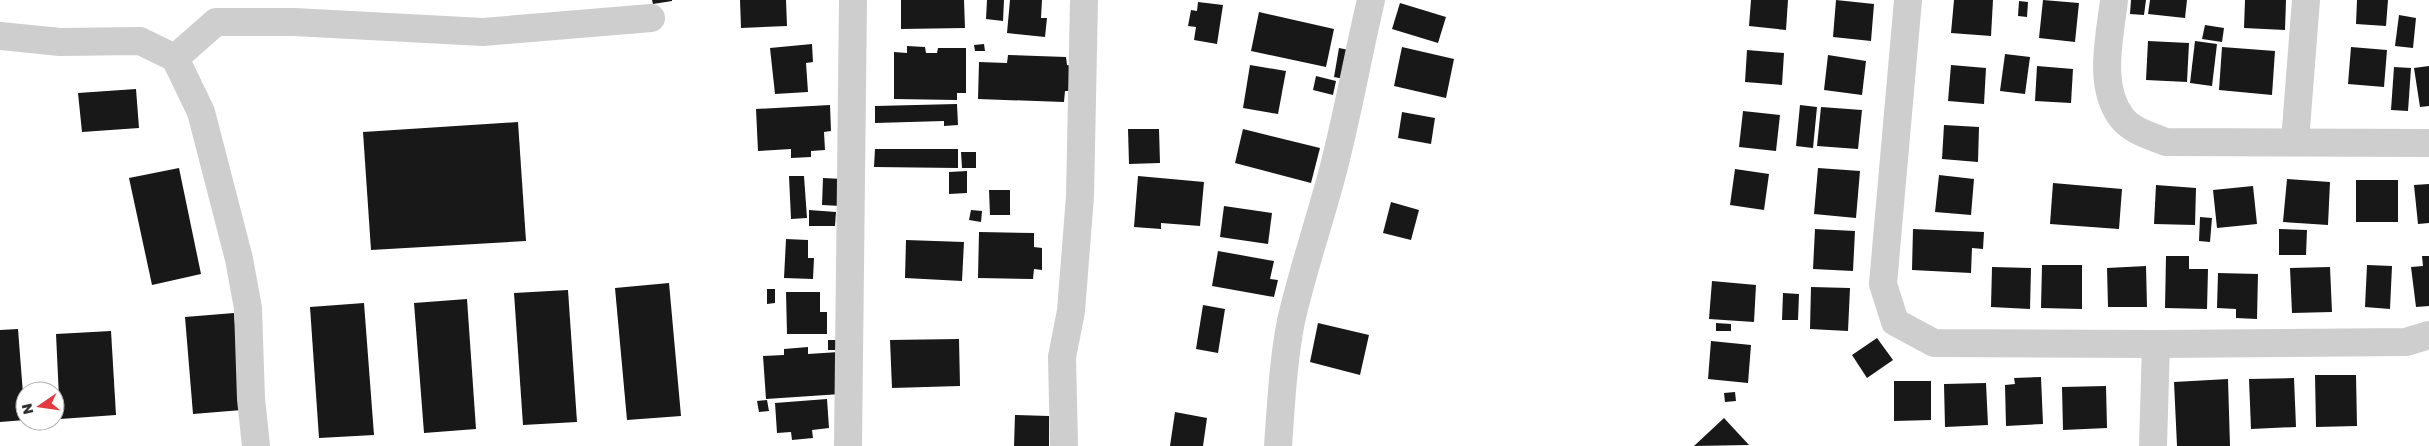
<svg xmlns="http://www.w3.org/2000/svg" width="2429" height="446" viewBox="0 0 2429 446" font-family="'Golos Text',sans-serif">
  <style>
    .building { fill: #181818 }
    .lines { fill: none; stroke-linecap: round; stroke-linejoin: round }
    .minor { stroke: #cecece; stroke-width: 28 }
  </style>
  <rect width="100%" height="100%" fill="#fff"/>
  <!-- building -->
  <g class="building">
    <path d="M652 0H672V1L653 4Z"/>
    <path d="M740 0H786L787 26 741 28Z"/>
    <path d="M901 0H964L965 28 901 29Z"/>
    <path d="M987 0H1004L1003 21 986 19Z"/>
    <path d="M1010 0H1042L1041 18H1047L1045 37 1007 33Z"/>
    <path d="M1751 0H1788L1786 30 1749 26Z"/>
    <path d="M1836 0 1874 4 1871 41 1833 37Z"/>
    <path d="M1954 0H1993L1991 36 1951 33Z"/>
    <path d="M2043 0 2079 3 2075 42 2039 38Z"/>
    <path d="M2131 0H2146L2144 15 2130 14Z"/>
    <path d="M2150 0H2187L2185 18 2148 14Z"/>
    <path d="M2245 0H2286L2285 30 2244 28Z"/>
    <path d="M2357 0H2388L2386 26 2356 24Z"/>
    <path d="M2019 1 2028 2 2027 17 2018 16Z"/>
    <path d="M1198 2 1223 5 1217 44 1194 40 1196 27 1188 26 1191 10 1197 11Z"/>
    <path d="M1400 3 1446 17 1438 43 1392 29Z"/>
    <path d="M1259 12 1334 29 1326 67 1251 51Z"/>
    <path d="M2399 15 2416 18 2413 48 2395 46Z"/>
    <path d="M2205 25 2224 28 2222 42 2202 39Z"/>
    <path d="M2148 41 2189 43 2187 82 2146 80Z"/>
    <path d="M2195 41 2217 44 2212 86 2190 83Z"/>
    <path d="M812 44 813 62 806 63 808 92 775 94 770 48Z"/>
    <path d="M984 44 985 51H975L974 45Z"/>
    <path d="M907 46 925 47 926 53H937L938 48H966V93H957V100L894 99V52L907 53Z"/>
    <path d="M1402 47 1454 59 1446 98 1394 86Z"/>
    <path d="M2222 47 2275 51 2272 95 2219 90Z"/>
    <path d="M2351 47 2387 50 2384 87 2348 84Z"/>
    <path d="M1339 48 1349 50 1344 79 1334 77Z"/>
    <path d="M1747 50 1784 53 1782 85 1745 82Z"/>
    <path d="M2005 54 2030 57 2025 94 2000 91Z"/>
    <path d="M1008 55 1066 57 1067 65 1072 66 1071 91H1065L1064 102 978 99 979 62 1007 63Z"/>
    <path d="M1828 55 1866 61 1862 95 1824 90Z"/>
    <path d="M1250 65 1286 71 1278 114 1243 108Z"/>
    <path d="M1951 65 1986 68 1984 104 1948 101Z"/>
    <path d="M2037 66 2073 69 2071 103 2035 101Z"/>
    <path d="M2429 66V106L2420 107 2414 68Z"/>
    <path d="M2394 67 2411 68 2408 111 2391 110Z"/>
    <path d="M1316 76 1336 81 1333 95 1313 90Z"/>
    <path d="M136 89 139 128 82 132 78 93Z"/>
    <path d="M957 104 958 125 944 126V121L875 123V106Z"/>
    <path d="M830 105 831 131 824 132 825 150 811 151V157L791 158V149L758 151 756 109Z"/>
    <path d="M1800 105 1817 107 1813 148 1796 146Z"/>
    <path d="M1821 107 1862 110 1858 149 1817 146Z"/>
    <path d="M1743 111 1780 115 1776 151 1739 147Z"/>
    <path d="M1402 112 1435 118 1431 144 1398 138Z"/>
    <path d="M518 122 526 241 371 250 363 132Z"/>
    <path d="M1944 125 1979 127 1978 162 1942 159Z"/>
    <path d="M1128 129H1159L1160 163 1129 164Z"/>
    <path d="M1243 129 1320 148 1311 183 1235 163Z"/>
    <path d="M875 149H958V168L874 167Z"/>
    <path d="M961 152H976V168H962Z"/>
    <path d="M179 168 201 274 152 285 129 178Z"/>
    <path d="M1818 168 1860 171 1856 218 1814 214Z"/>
    <path d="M1735 169 1769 174 1764 210 1730 205Z"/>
    <path d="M967 171V193L949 194V172Z"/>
    <path d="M1939 175 1974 179 1971 215 1935 212Z"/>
    <path d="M789 176H804L807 218 791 219Z"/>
    <path d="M1138 176 1204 182 1200 226 1161 223V229L1134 227Z"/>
    <path d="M823 178 843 179 841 206 822 205Z"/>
    <path d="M2287 179 2330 182 2328 225 2283 222Z"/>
    <rect x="2356" y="180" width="42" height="42"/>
    <path d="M2053 183 2122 189 2119 229 2050 224Z"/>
    <path d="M2429 184V223L2418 224 2414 185Z"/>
    <path d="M2156 185 2196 188 2195 225 2154 224Z"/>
    <path d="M2253 186 2257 224 2217 228 2213 190Z"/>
    <path d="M989 190H1010V215H990Z"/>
    <path d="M1391 202 1419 210 1411 240 1383 233Z"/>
    <path d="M1224 206 1272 213 1268 244 1220 237Z"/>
    <path d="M809 210 836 212 835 226H809Z"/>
    <path d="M971 210 982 211 981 222 969 220Z"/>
    <path d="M2200 217 2212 218 2210 242 2199 241Z"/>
    <path d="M1815 229 1855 231 1853 271 1813 269Z"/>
    <path d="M1913 229 1984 232 1983 249 1972 248 1971 273 1912 270Z"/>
    <path d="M2279 229 2307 230 2306 255H2279Z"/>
    <path d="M979 232 1034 233V247L1042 248V270L1034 269 1033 279 978 278Z"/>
    <path d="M786 239 808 240V258H814L813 279 784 278Z"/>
    <path d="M906 240 964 242 962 281 905 278Z"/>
    <path d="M1218 251 1274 261 1270 279 1278 280 1274 297 1212 286Z"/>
    <path d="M2166 256H2189V269H2208L2207 309 2165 308Z"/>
    <path d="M2422 256H2429V306L2416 307 2411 267 2423 266Z"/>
    <path d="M2042 265H2082V309L2041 308Z"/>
    <path d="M2367 265 2392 266 2390 309 2365 307Z"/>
    <path d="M2146 266 2147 307H2108L2107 268Z"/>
    <path d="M1992 267 2031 268 2030 309 1991 307Z"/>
    <path d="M2330 267 2332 312 2292 313 2290 268Z"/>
    <path d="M2218 273 2258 274 2257 319 2236 318V309L2217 308Z"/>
    <path d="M1712 281 1756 285 1754 322 1709 319Z"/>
    <path d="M669 283 681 416 627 420 615 288Z"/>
    <path d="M1811 287 1850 288 1848 331 1810 329Z"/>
    <path d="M767 289H775V303L767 304Z"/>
    <path d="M568 290 577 422 523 425 514 293Z"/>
    <path d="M786 292H820V312H827V334H787Z"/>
    <path d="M1783 293 1799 294 1798 320H1782Z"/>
    <path d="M467 299 476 429 424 433 414 303Z"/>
    <path d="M364 303 374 435 319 438 310 307Z"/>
    <path d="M1203 305 1225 309 1218 353 1196 349Z"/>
    <path d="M234 313 242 410 193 414 185 317Z"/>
    <path d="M1318 323 1369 335 1360 375 1310 362Z"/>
    <path d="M1716 323 1731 324V331H1716Z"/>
    <path d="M18 329 25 420 0 422V330Z"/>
    <path d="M111 331 116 415 60 419 56 334Z"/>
    <path d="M1877 338 1893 360 1867 378 1852 355Z"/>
    <path d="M959 339 960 386 892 388 890 340Z"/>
    <rect x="828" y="340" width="9" height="10"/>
    <path d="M1711 341 1751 345 1748 383 1708 379Z"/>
    <path d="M808 347V354L839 352 841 394 766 399 763 356 784 355V349Z"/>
    <path d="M2315 375H2356L2357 426 2316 427Z"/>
    <path d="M2041 377 2043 424 2006 426 2005 385 2015 384 2014 378Z"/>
    <path d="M2294 378 2296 427 2251 429 2249 379Z"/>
    <path d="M2228 379 2230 446H2177L2174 382Z"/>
    <path d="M1894 381H1931V420L1894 421Z"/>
    <path d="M1986 383 1988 425 1945 427 1944 384Z"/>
    <path d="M2106 386 2107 428 2063 430 2062 387Z"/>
    <path d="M1735 392 1736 401 1725 402 1724 393Z"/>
    <path d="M827 399 829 428 812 430 813 438 792 440 791 432 777 433 775 403Z"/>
    <path d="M767 400 769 411 759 412 757 401Z"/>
    <path d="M1175 412 1207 418 1203 446H1170Z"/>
    <path d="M1015 415 1049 416V446H1014Z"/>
    <path d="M1724 418 1749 445 1694 446Z"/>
  </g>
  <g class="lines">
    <!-- minor -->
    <g class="minor">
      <path d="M1908 0 1883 284 1895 322 1934 343 2156 344 2406 342 2429 335"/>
      <path d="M2114 0C2110 37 2097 86 2122 118 2132 131 2151 136 2166 142L2429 143"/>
      <path d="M0 36 60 42 140 41 175 58 201 112 239 259 248 308 251 399 256 446"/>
      <path d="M175 58 216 22H294L483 32 651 18"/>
      <path d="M2295 141 2306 0"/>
      <path d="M848 446 853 0"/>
      <path d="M1064 446 1062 357 1071 311 1080 196 1084 0"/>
      <path d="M1278 446C1281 405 1283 362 1291 321 1302 273 1318 226 1331 178 1347 119 1357 59 1371 0"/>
      <path d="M2153 446 2156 344"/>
    </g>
  </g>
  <!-- north arrow -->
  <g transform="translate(40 406) rotate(257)"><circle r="24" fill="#ffffff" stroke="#adadad"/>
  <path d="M0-4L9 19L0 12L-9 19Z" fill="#e13b41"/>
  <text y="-8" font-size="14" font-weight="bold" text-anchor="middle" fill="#313131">N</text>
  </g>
</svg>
